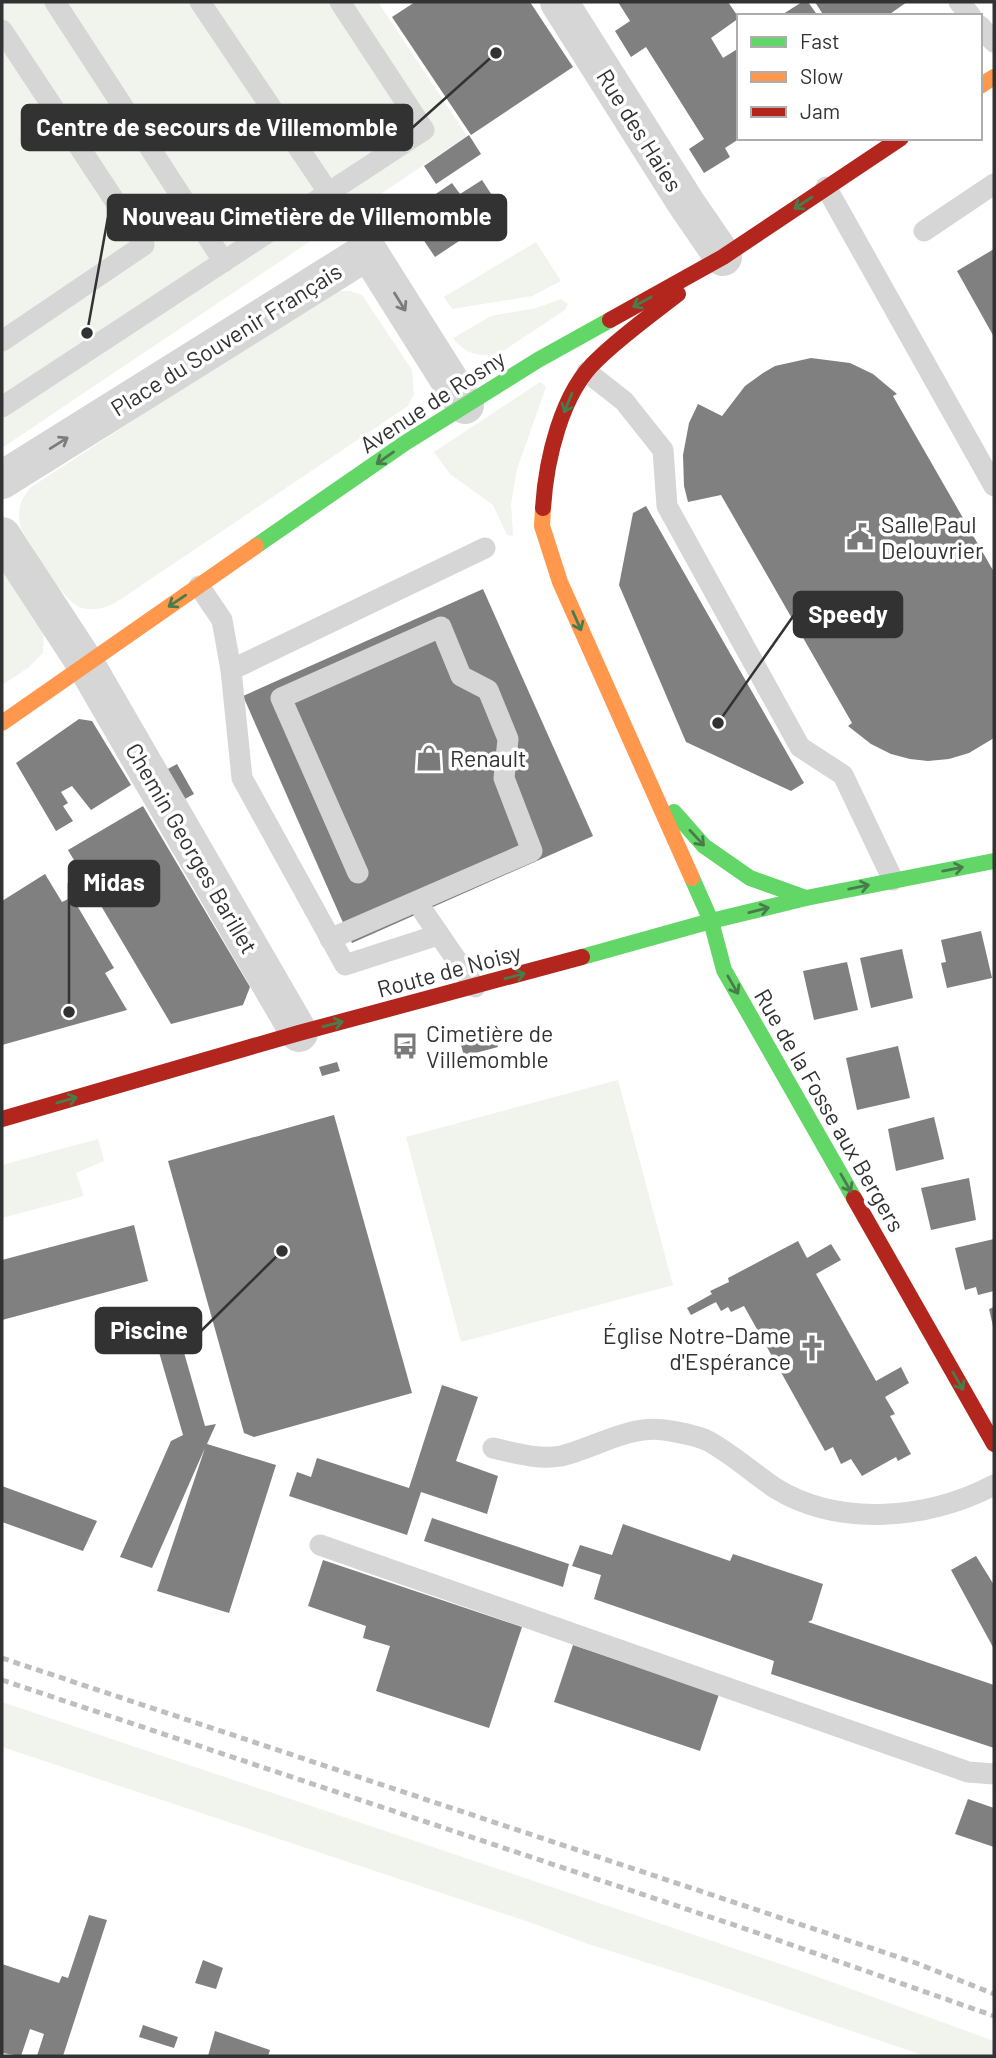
<svg xmlns="http://www.w3.org/2000/svg" width="996" height="2058" viewBox="0 0 996 2058" font-family="Barlow,sans-serif">
  <style>
    .green { fill: #f1f3ed }
    .building { fill: #808080 }
    .lines { fill: none; stroke-linecap: round; stroke-linejoin: round }
    .lane { stroke: #d6d6d6; stroke-width: 21 }
    .street { stroke: #d6d6d6; stroke-width: 38 }
    .fast { stroke: #63d668; stroke-width: 16 }
    .slow { stroke: #ff974d; stroke-width: 16 }
    .jam { stroke: #b3261e; stroke-width: 16 }
    .rail { stroke: #bebebe; stroke-width: 5; stroke-dasharray: 7 5; stroke-linecap: butt }
    .oneway { stroke: #487c4a }
    .oneway2 { stroke: #7c7c7c }
    .labels { text-anchor: middle; dominant-baseline: central; stroke-width: 7; stroke-linejoin: round; paint-order: stroke }
    .street-label { font-size: 23px; fill: #323232; stroke: #fff }
    .poi-label { font-size: 23px; fill: #323232; stroke: #fff; text-anchor: start }
    .leader { fill: none; stroke: #323232; stroke-width: 2.5 }
    .callout-dot { fill: #323232; stroke: #fff; stroke-width: 2.5 }
    .callout { fill: #323232; stroke: #323232; stroke-width: 2.5 }
    .callout-label { font-size: 24px; text-anchor: middle; font-weight: bold; fill: #fff }
  </style>
  <rect width="100%" height="100%" fill="#fff"/>
  <!-- green -->
  <g class="green">
    <path d="M2 2H378L467 136 2 448Z"/>
    <path d="M536 242 561 281 532 296 452 309 444 297Z"/>
    <path d="M336 291H350L362 295 412 370 414 394 408 406 115 603C105 608 94 611 82 608 63 603 33 546 21 529 17 511 19 501 31 487L325 296Z"/>
    <path d="M561 299 568 304 565 310 500 353C481 358 464 354 453 338L491 316 536 308Z"/>
    <path d="M540 382 546 387 517 469 511 504 513 536 507 535 493 505 450 474 434 452Z"/>
    <path d="M2 568 44 631 43 653 28 668 2 685Z"/>
    <path d="M618 1080 673 1285 461 1342 406 1137Z"/>
    <path d="M98 1139 104 1161 76 1173 84 1196 2 1218V1165Z"/>
    <path d="M2 1702 807 1973 994 2041V2056H925L702 1980 585 1943 529 1922 2 1747Z"/>
  </g>
  <!-- building -->
  <g class="building">
    <path d="M415 2H530L573 67 471 135 392 17Z"/>
    <path d="M618 2H728L739 18 711 38 723 58 739 48V139L725 148 730 157 704 173 689 149 704 139 646 47 631 57 615 31 630 21Z"/>
    <path d="M802 2H808L818 16H780Z"/>
    <path d="M815 2H907L887 16H824Z"/>
    <path d="M469 135 481 154 436 184 424 166Z"/>
    <path d="M482 180 503 212 435 257 406 214 452 183 460 194Z"/>
    <path d="M994 249V337L957 271Z"/>
    <path d="M811 358 850 363 873 374 897 394 893 396 994 572V738L969 753 949 759 928 761 910 759 891 754 871 744 848 726 852 723 721 495 688 502 684 486 683 455 689 423 698 404 722 416 745 386 763 373 775 366Z"/>
    <path d="M646 506 804 783 791 791 686 742 619 585 633 513Z"/>
    <path d="M483 589 593 836 352 943 243 696Z"/>
    <path d="M79 719 92 721 131 785 91 810 72 786 61 792 68 803 63 806 73 821 56 831 16 763Z"/>
    <path d="M177 764 194 794 183 800 166 770Z"/>
    <path d="M143 806 250 987 243 1005 171 1024 68 850Z"/>
    <path d="M45 874 62 902 72 897 114 968 105 973 127 1010 2 1045V901Z"/>
    <path d="M981 931 992 978 947 988 941 963 946 962 941 940Z"/>
    <path d="M902 949 913 998 871 1008 860 958Z"/>
    <path d="M847 962 858 1010 814 1020 803 971Z"/>
    <path d="M495 1031 498 1047 464 1056 460 1041Z"/>
    <path d="M413 1040 416 1049 398 1054 395 1045Z"/>
    <path d="M898 1046 910 1098 857 1110 846 1058Z"/>
    <path d="M337 1062 340 1071 322 1076 319 1067Z"/>
    <path d="M334 1115 412 1393 254 1437 244 1433 168 1161Z"/>
    <path d="M934 1117 944 1159 896 1171 888 1129Z"/>
    <path d="M969 1178 976 1220 931 1230 921 1188Z"/>
    <path d="M134 1225 148 1281 2 1320V1260Z"/>
    <path d="M994 1239V1291L978 1295 976 1287 965 1290 955 1248Z"/>
    <path d="M798 1241 807 1258 831 1244 841 1260 816 1274 876 1381 901 1367 909 1383 885 1397 895 1414 890 1416 911 1454 898 1461 896 1457 862 1476 851 1459 841 1464 833 1447 825 1451 744 1306 731 1312 728 1307 721 1311 716 1302 691 1315 687 1308 712 1294 710 1291 729 1282 728 1278Z"/>
    <path d="M994 1307V1326H993L989 1309Z"/>
    <path d="M177 1328 205 1426 216 1424 207 1444 276 1465 229 1613 157 1591 205 1448 152 1568 120 1557 171 1441 183 1435 154 1335Z"/>
    <path d="M442 1385 478 1397 456 1461 498 1476 487 1514 421 1492 407 1535 289 1496 297 1472 311 1477 317 1458 409 1488Z"/>
    <path d="M2 1486 97 1521 83 1551 2 1522Z"/>
    <path d="M432 1518 569 1564 563 1587 424 1541Z"/>
    <path d="M623 1524 730 1561 733 1554 823 1584 812 1620 808 1622 994 1685V1748L771 1674 774 1661 594 1599 601 1575 572 1566 580 1545 612 1555Z"/>
    <path d="M976 1556 994 1585V1649L951 1570Z"/>
    <path d="M323 1560 522 1627 489 1728 376 1691 390 1646 363 1638 366 1626 308 1606Z"/>
    <path d="M573 1645 719 1694 700 1751 554 1702Z"/>
    <path d="M968 1799 994 1808V1847L955 1834Z"/>
    <path d="M89 1915 107 1920 63 2056H37L44 2034 30 2029 21 2056 2 2053V1964L59 1983 62 1976 68 1978Z"/>
    <path d="M203 1960 223 1968 216 1989 195 1983Z"/>
    <path d="M143 2025 178 2037 174 2048 139 2037Z"/>
    <path d="M215 2031 270 2050 268 2056H208Z"/>
  </g>
  <g class="lines">
    <!-- lane -->
    <g class="lane">
      <path d="M55 2 224 262"/>
      <path d="M200 2 368 251"/>
      <path d="M959 2 971 16"/>
      <path d="M980 26 994 42"/>
      <path d="M2 30 144 245 2 341"/>
      <path d="M826 187 994 486"/>
      <path d="M924 231 994 184"/>
      <path d="M587 372 624 401 663 450 667 506 800 747 843 775 893 880"/>
      <path d="M2 407 424 130 340 2"/>
      <path d="M199 586 222 620 231 670 242 778 345 965 438 935"/>
      <path d="M231 670 485 548"/>
      <path d="M423 911 475 987"/>
      <path d="M330 939 532 851 504 778 508 739 488 690 461 676 441 627 281 698 358 873"/>
      <path d="M493 1448C515 1453 539 1460 561 1456 595 1448 628 1425 664 1430 677 1432 698 1435 710 1442 733 1455 753 1473 775 1488 840 1528 929 1519 994 1485"/>
      <path d="M320 1545 968 1772 994 1774"/>
    </g>
    <!-- street -->
    <g class="street">
      <path d="M559 2 686 203 723 257"/>
      <path d="M2 480 368 251 465 405"/>
      <path d="M2 536 85 663 299 1033"/>
    </g>
    <!-- fast -->
    <g class="fast">
      <path d="M256 546 405 443 538 360 610 320"/>
      <path d="M674 812 704 846 750 878 806 898"/>
      <path d="M692 878 711 921 724 970 854 1198"/>
      <path d="M582 957 711 921 806 898 994 861"/>
    </g>
    <!-- slow -->
    <g class="slow">
      <path d="M980 86 994 77"/>
      <path d="M543 508 542 526 560 582 692 878"/>
      <path d="M2 723 256 546"/>
    </g>
    <!-- jam -->
    <g class="jam">
      <path d="M610 320 723 257 901 138"/>
      <path d="M543 508C546 461 561 392 598 359 623 335 651 315 678 294"/>
      <path d="M2 1119 299 1033 582 957"/>
      <path d="M854 1198 994 1444"/>
    </g>
    <!-- rail -->
    <g class="rail">
      <path d="M2 1658 916 1963 994 1994"/>
      <path d="M2 1680 749 1930 994 2016"/>
    </g>
  </g>
  <!-- one-way arrows -->
  <defs><path id="oneway-shaft" d="M-6 0H5M1.5-3L5.5 0L1.5 3" fill="none" stroke-width="1.6" stroke-linecap="round" stroke-linejoin="round" transform="scale(1.75)"/></defs>
  <g class="oneway">
    <use href="#oneway-shaft" transform="translate(803 203) rotate(147)"/>
    <use href="#oneway-shaft" transform="translate(642 302) rotate(151)"/>
    <use href="#oneway-shaft" transform="translate(568 403) rotate(112)"/>
    <use href="#oneway-shaft" transform="translate(385 458) rotate(145)"/>
    <use href="#oneway-shaft" transform="translate(177 601) rotate(146)"/>
    <use href="#oneway-shaft" transform="translate(577 621) rotate(66)"/>
    <use href="#oneway-shaft" transform="translate(697 838) rotate(47)"/>
    <use href="#oneway-shaft" transform="translate(953 869) rotate(-11)"/>
    <use href="#oneway-shaft" transform="translate(859 887) rotate(-12)"/>
    <use href="#oneway-shaft" transform="translate(759 910) rotate(-14)"/>
    <use href="#oneway-shaft" transform="translate(515 976) rotate(-15)"/>
    <use href="#oneway-shaft" transform="translate(733 985) rotate(60)"/>
    <use href="#oneway-shaft" transform="translate(333 1024) rotate(-14)"/>
    <use href="#oneway-shaft" transform="translate(67 1100) rotate(-16)"/>
    <use href="#oneway-shaft" transform="translate(846 1183) rotate(60)"/>
    <use href="#oneway-shaft" transform="translate(958 1381) rotate(60)"/>
  </g>
  <g class="oneway2">
    <use href="#oneway-shaft" transform="translate(400 302) rotate(58)"/>
    <use href="#oneway-shaft" transform="translate(59 443) rotate(-32)"/>
  </g>
  <!-- icons -->
  <defs>
    <g id="civic-bare" transform="scale(2.1)"><path d="M-.6-6.5H3V-4.5H.6V-3L4-1V1h2V6H-6V1h2V-1L-.6-3ZM-1.2 2.5V6h2.4V2.5Z" fill="#7a7a7a" stroke="#fff" stroke-width="2.5" paint-order="stroke"/></g>
    <g id="shop-bare" transform="scale(2.1)"><path d="M-5-2.5h2.3a2.7 3.5 0 0 1 5.4 0H5L5.5 6h-11ZM-1.5-2.5h3a1.5 2.3 0 0 0-3 0Z" fill="#7a7a7a" stroke="#fff" stroke-width="2.5" paint-order="stroke"/></g>
    <g id="bus-bare" transform="scale(2.1)"><path d="M-5-6H5V4H4V6H2V4H-2V6H-4V4H-5ZM-3.5-4V0h7V-4ZM-3.5 1.2v1.5H-2V1.2ZM2 1.2v1.5H3.5V1.2Z" fill="#7a7a7a" stroke="#fff" stroke-width="2.5" paint-order="stroke"/></g>
    <g id="church-bare" transform="scale(2.1)"><path d="M-1.2-6h2.4v3.5h3.3v2.4h-3.3V6h-2.4V-.1h-3.3v-2.4h3.3Z" fill="#7a7a7a" stroke="#fff" stroke-width="2.5" paint-order="stroke"/></g>
  </defs>
  <g fill-rule="evenodd">
    <use href="#civic-bare" x="860" y="537"/>
    <use href="#shop-bare" x="429" y="758"/>
    <use href="#bus-bare" x="405" y="1046"/>
    <use href="#church-bare" x="812" y="1348"/>
  </g>
  <g class="labels">
    <!-- street labels -->
    <g class="street-label">
      <text transform="translate(640 130) rotate(58)">Rue des Haies</text>
      <text transform="translate(226 339) rotate(-32)">Place du Souvenir Français</text>
      <text transform="translate(432 401) rotate(-33)">Avenue de Rosny</text>
      <text transform="translate(192 848) rotate(60)">Chemin Georges Barillet</text>
      <text transform="translate(449 970) rotate(-15)">Route de Noisy</text>
      <text transform="translate(830 1110) rotate(60)">Rue de la Fosse aux Bergers</text>
    </g>
    <!-- poi labels -->
    <g class="poi-label">
      <text x="881" y="524">Salle Paul<tspan x="881" dy="26">Delouvrier</tspan></text>
      <text x="450" y="758">Renault</text>
      <text x="426" y="1033">Cimetière de<tspan x="426" dy="26">Villemomble</tspan></text>
      <text x="791" y="1335" text-anchor="end">Église Notre-Dame<tspan x="791" dy="26">d'Espérance</tspan></text>
    </g>
  </g>
  <!-- callouts -->
  <path class="leader" d="M496 53L412 128M87 333L108 217M718 723L794 615M69 1012L69 883M282 1251L201 1331"/>
  <g class="callout-dot">
    <circle cx="496" cy="53" r="7"/>
    <circle cx="87" cy="333" r="7"/>
    <circle cx="718" cy="723" r="7"/>
    <circle cx="69" cy="1012" r="7"/>
    <circle cx="282" cy="1251" r="7"/>
  </g>
  <g class="callout">
    <rect x="22" y="105" width="390" height="45" rx="7"/>
    <rect x="108" y="195" width="398" height="45" rx="7"/>
    <rect x="794" y="592" width="108" height="45" rx="7"/>
    <rect x="69" y="861" width="90" height="45" rx="7"/>
    <rect x="96" y="1308" width="105" height="45" rx="7"/>
  </g>
  <g class="callout-label">
    <text x="217" y="136">Centre de secours de Villemomble</text>
    <text x="307" y="225">Nouveau Cimetière de Villemomble</text>
    <text x="848" y="623">Speedy</text>
    <text x="114" y="891">Midas</text>
    <text x="149" y="1339">Piscine</text>
  </g>
  <!-- border -->
  <rect width="996" height="2058" fill="none" stroke="#323232" stroke-width="7"/>
  <!-- legend -->
  <rect x="737" y="14" width="245" height="126" fill="#ffffff" stroke="#adadad" stroke-width="2"/>
  <rect x="751" y="37" width="35" height="10" fill="#63d668" stroke="#adadad" stroke-width="2"/>
  <text x="800" y="49" font-size="21" fill="#323232">Fast</text>
  <rect x="751" y="72" width="35" height="10" fill="#ff974d" stroke="#adadad" stroke-width="2"/>
  <text x="800" y="84" font-size="21" fill="#323232">Slow</text>
  <rect x="751" y="107" width="35" height="10" fill="#b3261e" stroke="#adadad" stroke-width="2"/>
  <text x="800" y="119" font-size="21" fill="#323232">Jam</text>
</svg>
